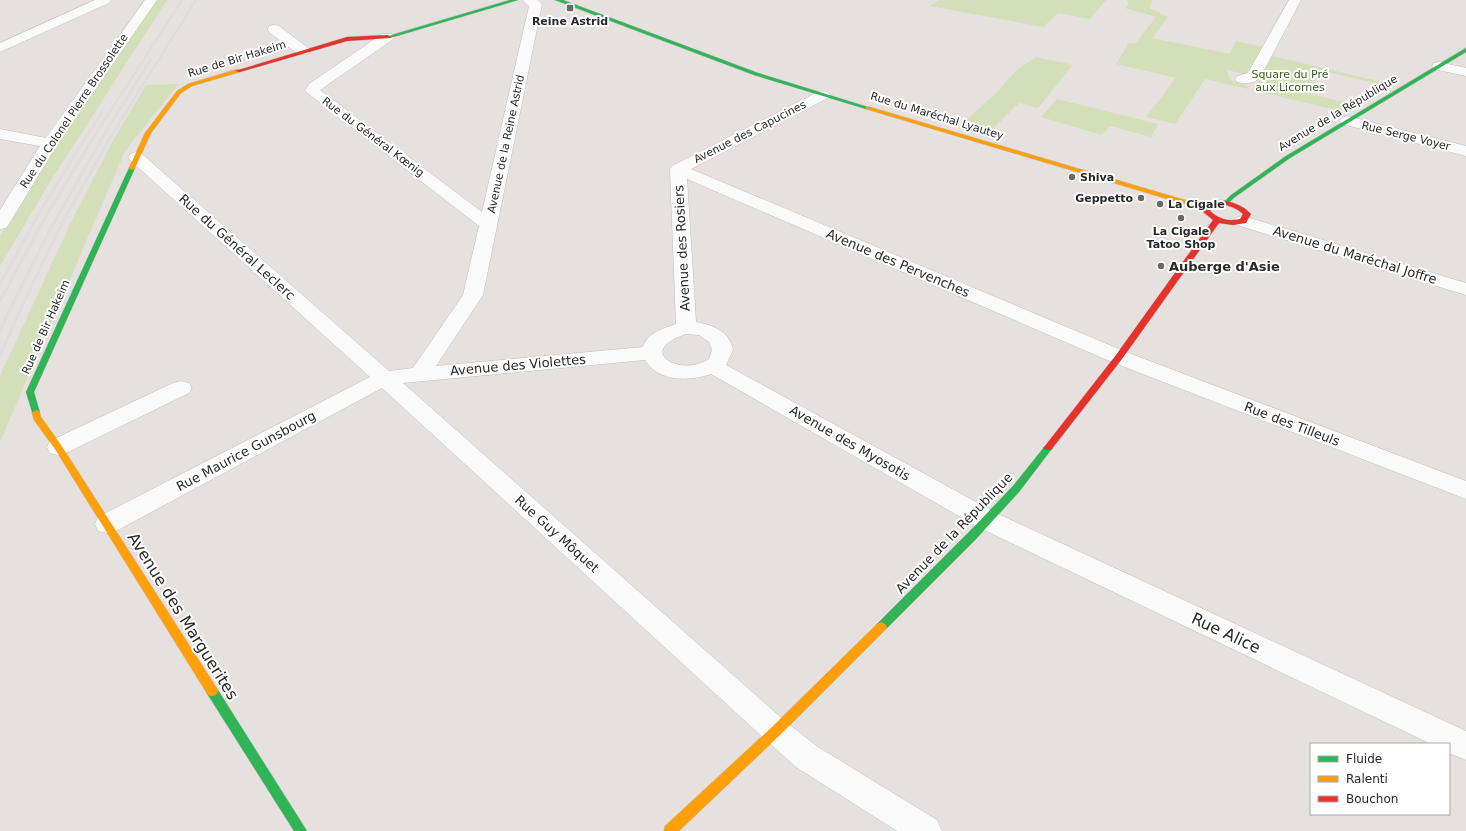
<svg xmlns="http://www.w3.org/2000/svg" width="1466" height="831" viewBox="0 0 1466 831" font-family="'DejaVu Sans',sans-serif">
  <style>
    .green { fill: #d3dfb9 }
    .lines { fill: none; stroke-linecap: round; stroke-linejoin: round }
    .street-casing { stroke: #c0bfbf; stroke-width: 1 }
    .fast-casing { stroke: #c0bfbf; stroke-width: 1 }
    .slow-casing { stroke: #c0bfbf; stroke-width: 1 }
    .jam-casing { stroke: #c0bfbf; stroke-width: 1 }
    .street { fill: #fbfafa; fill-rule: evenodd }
    .fast { fill: #30b455; fill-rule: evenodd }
    .slow { fill: #ff9f0a; fill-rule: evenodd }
    .jam { fill: #e5322d; fill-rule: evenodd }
    .rail-far2 { stroke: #ddd; stroke-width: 2 }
    .rail-far1 { stroke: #ddd; stroke-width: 2.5 }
    .rail { stroke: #ddd; stroke-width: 3 }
    .poi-dot { fill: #6a6868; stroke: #fff; stroke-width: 1.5 }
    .labels { text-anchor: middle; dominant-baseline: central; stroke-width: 4; stroke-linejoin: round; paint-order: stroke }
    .far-poi-label { font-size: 11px; font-weight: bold; fill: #282828; stroke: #fff }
    .far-street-label { font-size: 11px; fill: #282828; stroke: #fff }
    .far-park-label { font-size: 11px; fill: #3d601d; stroke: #fff }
    .street-label { font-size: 13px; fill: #282828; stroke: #fff }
    .poi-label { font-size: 13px; font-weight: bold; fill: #282828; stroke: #fff; text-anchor: start }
    .near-street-label { font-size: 16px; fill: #282828; stroke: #fff }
  </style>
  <rect width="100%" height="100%" fill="#e6e0de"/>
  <!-- green -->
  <g class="green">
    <path d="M157 0H167L48 185 0 266V236L46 159Z"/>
    <path d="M939 0H1106L1090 19 1058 13 1043 27 930 6Z"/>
    <path d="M1126 0H1153L1149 8 1168 17 1152 38 1230 54 1236 41 1264 47 1248 75 1227 70 1230 80 1247 86 1249 89 1205 79 1175 124 1146 117 1176 78 1116 64 1126 48V45L1130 43 1135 44 1156 17 1125 8 1129 3Z"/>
    <path d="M1273 56 1386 83 1382 85 1320 70 1306 93 1351 104 1339 111 1252 90Z"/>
    <path d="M1036 57 1073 65 1038 108 1019 103 986 136 958 128 996 93 1017 70Z"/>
    <path d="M178 84 125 151 0 442V376L71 222 114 139 146 85Z"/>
    <path d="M1057 99 1158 124 1151 137 1110 126 1102 135 1041 117Z"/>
  </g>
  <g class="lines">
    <!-- street casing -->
    <g class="street-casing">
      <g id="street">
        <path d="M95 0H111L109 3 0 52V43Z"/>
        <path d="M145 0H157L58 143 9 224 6 228 0 229V210L40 146 0 139V129L46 138Z"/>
        <path d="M522 0H538L542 4 483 295 436 366 643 347C648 332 663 329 676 324L670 169 672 166 818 92 823 91 828 92 830 95 828 98 691 169 1126 352 1466 481V499L1112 362 687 179 696 322C712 325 730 331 733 350L726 365 996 513 1466 731V760L1449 753V744H1431L978 527 711 374C690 381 659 383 645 360L403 383 786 722 818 747 937 820 942 831H897L796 767 766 740 382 388 116 531 107 533 98 531 95 524 98 517 370 377 130 160 128 157 130 154 136 152 142 154 389 371 413 368 463 295 479 226 305 91 309 84 382 34H392L394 37 392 40 320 90 482 212 529 6ZM686 334 699 335 709 342 712 350 709 359C680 378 634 351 686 334Z"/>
        <path d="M1289 0H1301L1261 76C1255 84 1246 84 1237 82L1235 79 1237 76 1248 73Z"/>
        <path d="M274 25 279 26 308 48 310 51 308 54H298L269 32 268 29 269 26Z"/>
        <path d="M1439 62 1466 68V76L1434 69 1432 66 1434 63Z"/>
        <path d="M1347 116 1466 146V156L1342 124 1339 121 1342 118Z"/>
        <path d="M1243 216 1466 283V295L1237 225 1234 221 1237 217Z"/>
        <path d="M181 381 189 383 192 388 189 393 66 453 58 455 50 453 47 447 50 441 173 383Z"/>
      </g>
    </g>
    <!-- fast casing -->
    <g class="fast-casing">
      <g id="fast">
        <path d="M510 0H518L390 38 385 37Z"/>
        <path d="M555 0H563L758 73 871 108 866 109 754 75Z"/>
        <path d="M1466 48V52L1290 158 1235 197 1226 205 1223 203 1231 195 1286 156Z"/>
        <path d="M132 166 135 168 34 392 40 413 36 416 33 415 26 392 129 168Z"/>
        <path d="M1048 445 1051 446 1053 448 1051 450 1019 492 976 539 885 630 881 632 877 630 875 627 877 624 968 533 1013 486 1045 446Z"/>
        <path d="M212 686 216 687 307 831H294L208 695 206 691 208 687Z"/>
      </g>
    </g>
    <!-- slow casing -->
    <g class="slow-casing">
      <g id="slow">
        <path d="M238 69 241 71 240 72 192 86 181 93 151 133 135 168 132 170 130 169 129 168 145 133 177 91 188 84Z"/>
        <path d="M866 107H870L1178 198 1209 206 1211 207 1207 209 1174 201 866 109Z"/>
        <path d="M36 410 39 411 41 417 61 445 216 687 218 691 216 695 212 696 208 695 55 449 34 420 32 413Z"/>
        <path d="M881 622 885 624 887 627 885 630 780 735 679 831H664L665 826 772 727 877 624Z"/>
      </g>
    </g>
    <!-- jam casing -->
    <g class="jam-casing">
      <g id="jam">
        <path d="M388 35 391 37 390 38 347 41 240 72 235 71 347 37Z"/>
        <path d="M1221 200C1232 202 1243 205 1251 214L1246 223 1233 225 1219 223 1122 359 1051 450H1045L1043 448 1045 446 1116 355 1213 220 1202 211 1208 203ZM1221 204C1230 206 1237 208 1243 214L1240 219C1228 222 1219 219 1210 211L1213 206Z"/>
      </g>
    </g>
    <!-- street -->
    <use href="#street" class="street"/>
    <!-- fast -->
    <use href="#fast" class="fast"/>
    <!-- slow -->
    <use href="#slow" class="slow"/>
    <!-- jam -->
    <use href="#jam" class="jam"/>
    <!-- rail-far2 -->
    <g class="rail-far2">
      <path d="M84 141 102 112"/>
      <path d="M91 141 182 0"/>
      <path d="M100 141 151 59"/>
      <path d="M108 141 196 0"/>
    </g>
    <!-- rail-far1 -->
    <g class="rail-far1">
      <path d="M0 284 42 208 84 140"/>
      <path d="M0 301 42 223 92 140"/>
      <path d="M5 319 52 226 101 140"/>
      <path d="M16 319 62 223 109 140"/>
    </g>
    <!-- rail -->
    <g class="rail">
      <path d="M0 331 6 318"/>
      <path d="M0 355 17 318"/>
    </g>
  </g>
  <!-- markers -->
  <g class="poi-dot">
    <rect x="566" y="4" width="8" height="8" rx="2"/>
    <circle cx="1072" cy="177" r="4"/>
    <circle cx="1141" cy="198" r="4"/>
    <circle cx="1160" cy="204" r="4"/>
    <circle cx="1181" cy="218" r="4"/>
    <circle cx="1161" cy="266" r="4"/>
  </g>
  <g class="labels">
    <!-- far-poi labels -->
    <g class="far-poi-label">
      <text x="570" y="21">Reine Astrid</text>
      <text x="1080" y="177" text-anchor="start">Shiva</text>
      <text x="1133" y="198" text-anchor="end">Geppetto</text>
      <text x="1168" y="204" text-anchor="start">La Cigale</text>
      <text x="1181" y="231">La Cigale<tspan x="1181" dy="13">Tatoo Shop</tspan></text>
    </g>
    <!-- far-street labels -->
    <g class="far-street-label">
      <text transform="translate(237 59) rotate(-17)">Rue de Bir Hakeim</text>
      <text transform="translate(74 111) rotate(-56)">Rue du Colonel Pierre Brossolette</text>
      <text transform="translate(1338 113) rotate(-31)">Avenue de la République</text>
      <text transform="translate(937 116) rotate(17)">Rue du Maréchal Lyautey</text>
      <text transform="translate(750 132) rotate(-27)">Avenue des Capucines</text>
      <text transform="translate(1406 136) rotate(14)">Rue Serge Voyer</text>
      <text transform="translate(373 137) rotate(37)">Rue du Général Kœnig</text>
      <text transform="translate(506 144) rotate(-78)">Avenue de la Reine Astrid</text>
      <text transform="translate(46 327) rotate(-66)">Rue de Bir Hakeim</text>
    </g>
    <!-- far-park labels -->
    <g class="far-park-label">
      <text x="1290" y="74">Square du Pré<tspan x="1290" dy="13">aux Licornes</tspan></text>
    </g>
    <!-- street labels -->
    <g class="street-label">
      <text transform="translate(237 247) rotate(42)">Rue du Général Leclerc</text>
      <text transform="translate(682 248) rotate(-93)">Avenue des Rosiers</text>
      <text transform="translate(1355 255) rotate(17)">Avenue du Maréchal Joffre</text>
      <text transform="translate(898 263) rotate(23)">Avenue des Pervenches</text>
      <text transform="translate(518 365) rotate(-5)">Avenue des Violettes</text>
      <text transform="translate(1292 424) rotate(21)">Rue des Tilleuls</text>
      <text transform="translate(850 443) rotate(30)">Avenue des Myosotis</text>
      <text transform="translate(246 451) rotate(-28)">Rue Maurice Gunsbourg</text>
      <text transform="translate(954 533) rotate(-46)">Avenue de la République</text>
      <text transform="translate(557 534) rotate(42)">Rue Guy Môquet</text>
    </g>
    <!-- poi labels -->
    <g class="poi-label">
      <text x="1169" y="266">Auberge d'Asie</text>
    </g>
    <!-- near-street labels -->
    <g class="near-street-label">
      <text transform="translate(183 616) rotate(58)">Avenue des Marguerites</text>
      <text transform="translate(1226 633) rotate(25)">Rue Alice</text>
    </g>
  </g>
  <!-- legend -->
  <rect x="1310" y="743" width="140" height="72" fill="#ffffff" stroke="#a9a9a9"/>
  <rect x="1318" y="756" width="20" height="6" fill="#30b455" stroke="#a9a9a9"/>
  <text x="1346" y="763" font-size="12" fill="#282828">Fluide</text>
  <rect x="1318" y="776" width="20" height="6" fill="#ff9f0a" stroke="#a9a9a9"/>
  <text x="1346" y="783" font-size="12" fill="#282828">Ralenti</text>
  <rect x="1318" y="796" width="20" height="6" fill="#e5322d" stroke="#a9a9a9"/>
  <text x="1346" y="803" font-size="12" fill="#282828">Bouchon</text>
</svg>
